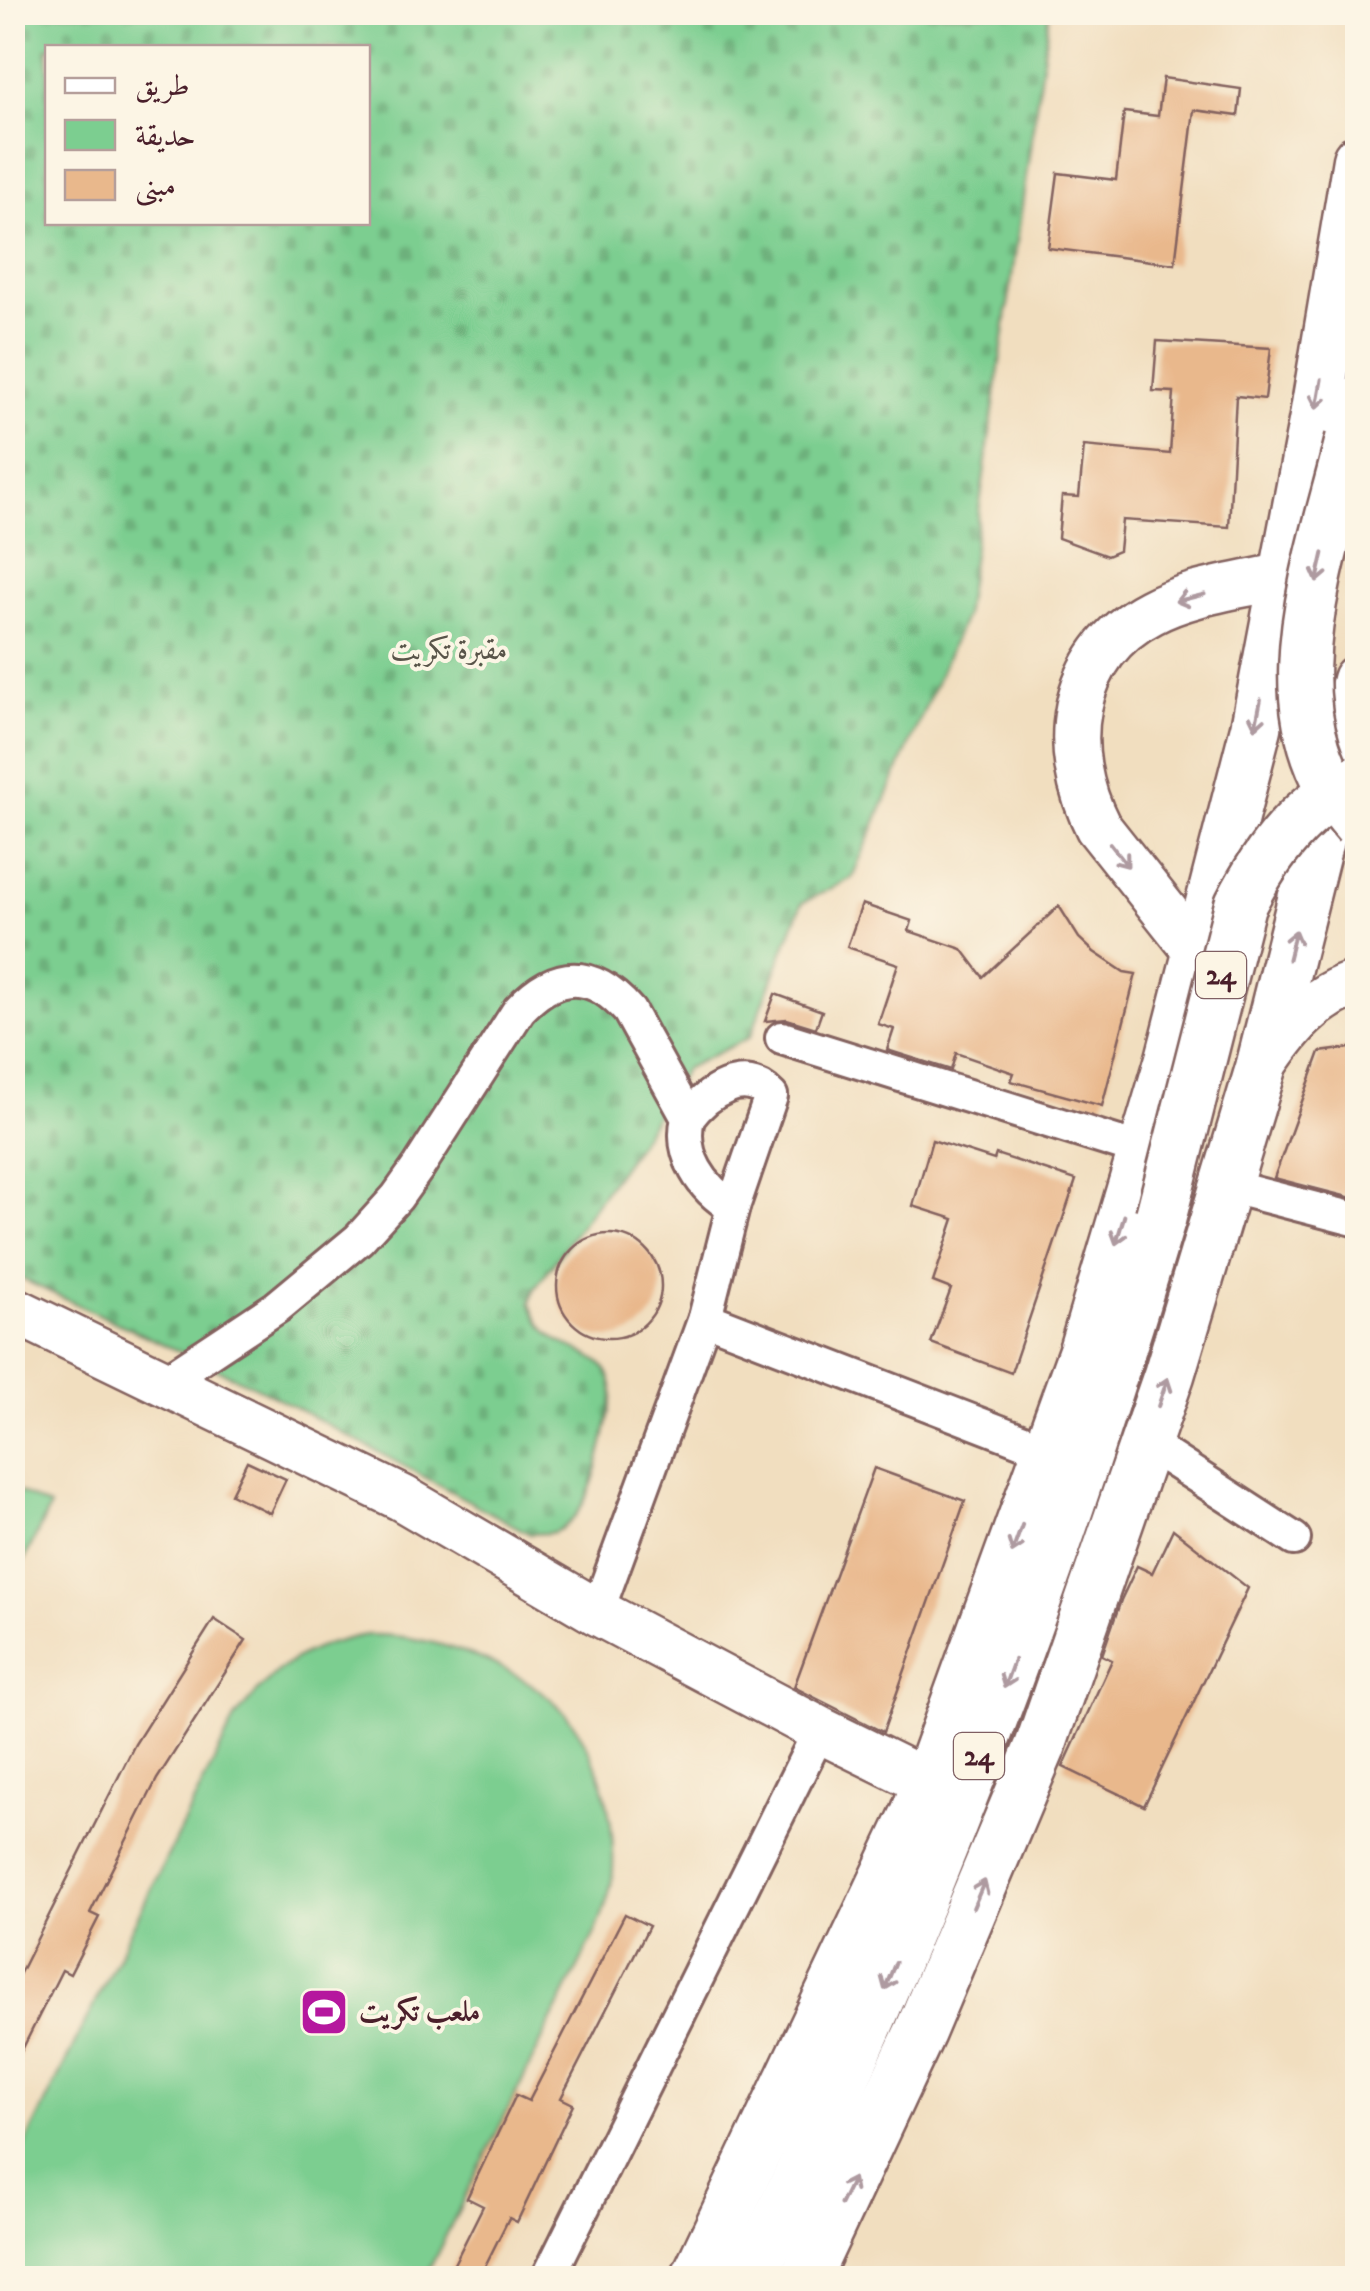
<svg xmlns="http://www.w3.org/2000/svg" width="1370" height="2291" viewBox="0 0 1370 2291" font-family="'IM FELL DW Pica',Amiri,serif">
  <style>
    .cemetery { fill: url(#cemetery-stones); stroke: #63765e; stroke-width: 2.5; fill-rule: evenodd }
    .green { fill: #7cce90; stroke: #63765e; stroke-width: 2.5 }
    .building { fill: #e9b88c }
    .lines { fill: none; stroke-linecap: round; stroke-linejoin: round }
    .street-casing { stroke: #84625f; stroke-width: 38 }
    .secondary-casing { stroke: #84625f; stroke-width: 50 }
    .primary-casing { stroke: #84625f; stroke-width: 55 }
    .street { stroke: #fff; stroke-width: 32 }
    .secondary { stroke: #fff; stroke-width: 45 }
    .primary { stroke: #fff; stroke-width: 50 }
    .primary-bridge-casing { stroke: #84625f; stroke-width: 55; stroke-linecap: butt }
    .primary-bridge { stroke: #fff; stroke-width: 50 }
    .oneway { stroke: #ae9aa0 }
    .labels { text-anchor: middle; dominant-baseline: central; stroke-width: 8; stroke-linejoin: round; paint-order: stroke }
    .shield { fill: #fcf5e5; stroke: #7f5f63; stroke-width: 2.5 }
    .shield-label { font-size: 28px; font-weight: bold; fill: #4a1f2b }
    .park-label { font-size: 30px; fill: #595449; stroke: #fcf5e5 }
    .poi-label { font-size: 30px; font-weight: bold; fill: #4a1f2b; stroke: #fcf5e5; text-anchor: start }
  </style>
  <defs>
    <pattern id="cemetery-stones" width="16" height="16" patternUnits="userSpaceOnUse" patternTransform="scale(2.5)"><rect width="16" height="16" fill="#7cce90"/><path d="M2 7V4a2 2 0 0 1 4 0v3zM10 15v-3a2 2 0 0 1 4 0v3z" fill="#6db07c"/></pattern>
  </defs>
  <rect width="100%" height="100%" fill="#fcf5e5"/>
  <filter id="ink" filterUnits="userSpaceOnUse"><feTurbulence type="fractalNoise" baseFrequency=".01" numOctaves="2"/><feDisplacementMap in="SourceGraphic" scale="20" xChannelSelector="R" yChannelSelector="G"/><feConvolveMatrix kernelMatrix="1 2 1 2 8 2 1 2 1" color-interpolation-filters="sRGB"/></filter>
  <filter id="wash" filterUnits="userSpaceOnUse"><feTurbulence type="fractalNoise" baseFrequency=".0048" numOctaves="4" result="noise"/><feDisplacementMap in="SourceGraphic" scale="40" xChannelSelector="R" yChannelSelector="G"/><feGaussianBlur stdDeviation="2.25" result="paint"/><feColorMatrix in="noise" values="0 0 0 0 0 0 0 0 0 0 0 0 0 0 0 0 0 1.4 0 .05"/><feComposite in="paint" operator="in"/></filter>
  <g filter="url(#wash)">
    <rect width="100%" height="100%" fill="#f1debf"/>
    <!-- cemetery -->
    <path class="cemetery" d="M13 13H1049L964 617 852 878 802 903 750 1037 686 1068 631 1154 534 1290 530 1303C536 1316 542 1329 553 1337 581 1357 612 1354 613 1396 604 1434 595 1518 554 1532 547 1534 537 1533 530 1534L263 1390 13 1275ZM48 48H368V222H48Z"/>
    <!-- green -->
    <g class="green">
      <path d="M13 1489 50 1507 13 1583Z"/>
      <path d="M366 1635C403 1634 438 1642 472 1655 505 1668 539 1684 563 1711 600 1752 615 1816 613 1869 612 1890 604 1910 597 1929L425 2278H13L12 2171 236 1717C278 1666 299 1647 366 1635Z"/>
    </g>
    <g id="blocks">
      <!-- building -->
      <g class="building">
        <path d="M1163 78 1241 89 1238 116 1194 110 1175 264 1048 248 1058 173 1116 180 1124 112 1158 116Z"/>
        <path d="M1157 341 1271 348 1265 399 1236 396 1229 527 1122 520 1119 551 1107 556 1058 538 1062 496 1079 497 1084 446 1170 454 1174 392 1153 391Z"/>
        <path d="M862 904 912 921 909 931 962 949 983 977 1059 906 1079 938 1094 952 1124 972 1136 974 1102 1106 1011 1081 1014 1073 956 1053 951 1070 887 1050 894 1029 878 1024 898 964 847 947Z"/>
        <path d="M775 994 822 1011 816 1028 787 1019 765 1021Z"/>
        <path d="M1358 1047V1188L1352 1198 1274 1178 1320 1052Z"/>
        <path d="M932 1140 994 1160 996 1154 1076 1180 1011 1373 931 1343 951 1289 933 1282 954 1219 913 1206Z"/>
        <circle cx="609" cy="1286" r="52"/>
        <path d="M247 1461 286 1479 270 1513 231 1494Z"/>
        <path d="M874 1468 965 1501 883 1732 794 1687Z"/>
        <path d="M1173 1529 1248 1588 1144 1806 1063 1767 1112 1660 1102 1655 1121 1600 1137 1566 1152 1573Z"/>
        <path d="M214 1619 246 1640 157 1779 90 1913 99 1917 70 1974 62 1970 12 2070V1989L135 1744Z"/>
        <path d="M625 1914 649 1926 561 2098 573 2104 517 2222 509 2218 479 2278H447L483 2206 467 2198 516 2095 529 2101Z"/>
      </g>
    </g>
  </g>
  <g filter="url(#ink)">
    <use href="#blocks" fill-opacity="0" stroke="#84625f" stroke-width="2.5"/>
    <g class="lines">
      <!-- street casing -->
      <g class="street-casing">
        <g id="street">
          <path d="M782 1038 1144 1151"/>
          <path d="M1227 1186 1358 1220"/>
          <path d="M705 1318 1049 1451"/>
          <path d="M164 1382 277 1307 359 1239 397 1197 419 1166 519 1010C556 970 592 969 629 1011L688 1118C679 1155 702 1189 733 1207"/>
          <path d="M1146 1443 1294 1539"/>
          <path d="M597 1612 705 1318 733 1207 771 1096C745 1067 706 1093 688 1118"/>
          <path d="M548 2278 820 1730"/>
        </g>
      </g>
      <!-- secondary casing -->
      <g class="secondary-casing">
        <g id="secondary">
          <path d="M1198 953 1098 827C1059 751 1068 655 1151 612 1190 591 1242 586 1285 575"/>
          <path d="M1263 1066C1287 1030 1314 995 1358 983"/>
          <path d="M12 1309 402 1498 597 1612 820 1730 928 1783"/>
        </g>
      </g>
      <!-- primary casing -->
      <g class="primary-casing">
        <g id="primary">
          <path d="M1351 439 1358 402"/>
          <path d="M696 2278 916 1814 1084 1351 1171 1059 1256 728 1315 417 1358 160"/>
          <path d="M750 2278C918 1937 1053 1581 1161 1216"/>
          <path d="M805 2278 920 2032 1040 1747 1169 1375 1261 1068 1358 680"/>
        </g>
      </g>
      <!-- street -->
      <use href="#street" class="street"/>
      <!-- secondary -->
      <use href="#secondary" class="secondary"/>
      <!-- primary -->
      <use href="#primary" class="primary"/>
      <!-- primary-bridge casing -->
      <g class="primary-bridge-casing">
        <g id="primary-bridge">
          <path d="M1351 439C1321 564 1259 714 1358 824"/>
          <path d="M1161 1216 1240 905C1267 852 1302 805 1358 780"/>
        </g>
      </g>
      <!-- primary-bridge -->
      <use href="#primary-bridge" class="primary-bridge"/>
    </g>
    <!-- one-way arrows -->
    <defs><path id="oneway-shaft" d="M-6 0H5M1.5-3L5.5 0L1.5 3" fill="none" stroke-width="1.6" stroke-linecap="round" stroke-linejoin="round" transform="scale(2.5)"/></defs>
    <g class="oneway">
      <use href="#oneway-shaft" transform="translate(1319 394) rotate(100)"/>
      <use href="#oneway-shaft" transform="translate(1320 568) rotate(103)"/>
      <use href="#oneway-shaft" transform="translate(1190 598) rotate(166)"/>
      <use href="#oneway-shaft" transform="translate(1258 714) rotate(101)"/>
      <use href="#oneway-shaft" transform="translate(1119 855) rotate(52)"/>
      <use href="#oneway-shaft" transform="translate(1292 945) rotate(-76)"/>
      <use href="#oneway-shaft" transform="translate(1120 1230) rotate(107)"/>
      <use href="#oneway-shaft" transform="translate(1163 1392) rotate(-71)"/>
      <use href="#oneway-shaft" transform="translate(1017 1539) rotate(110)"/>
      <use href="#oneway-shaft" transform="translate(1009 1674) rotate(110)"/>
      <use href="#oneway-shaft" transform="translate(979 1894) rotate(-67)"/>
      <use href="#oneway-shaft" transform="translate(890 1976) rotate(112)"/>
      <use href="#oneway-shaft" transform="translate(847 2191) rotate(-64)"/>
    </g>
  </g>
  <!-- icons -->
  <defs>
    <g id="stadium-square" transform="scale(2.5)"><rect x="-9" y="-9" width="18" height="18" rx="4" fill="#b5179e" stroke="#fcf5e5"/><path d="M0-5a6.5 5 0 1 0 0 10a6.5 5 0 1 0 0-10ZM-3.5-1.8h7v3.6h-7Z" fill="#fff"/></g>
  </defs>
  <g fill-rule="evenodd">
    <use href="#stadium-square" x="324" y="2012"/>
  </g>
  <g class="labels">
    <!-- shield labels -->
    <g class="shield">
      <rect x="1196" y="952" width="50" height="46" rx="8"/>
      <rect x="954" y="1733" width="50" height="46" rx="8"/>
    </g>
    <g class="shield-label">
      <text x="1221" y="975">24</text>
      <text x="979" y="1756">24</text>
    </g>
    <!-- park labels -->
    <g class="park-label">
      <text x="449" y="650">مقبرة تكريت</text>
    </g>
    <!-- poi labels -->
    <g class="poi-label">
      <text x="359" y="2012">ملعب تكريت</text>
    </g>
  </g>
  <!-- margin -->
  <rect width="1370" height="2291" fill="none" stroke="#fcf5e5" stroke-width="50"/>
  <!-- legend -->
  <rect x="45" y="45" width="325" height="180" fill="#fcf5e5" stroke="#b59f9b" stroke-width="2.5"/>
  <rect x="65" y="78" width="50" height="15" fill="#ffffff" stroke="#b59f9b" stroke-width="2.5"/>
  <text x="135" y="95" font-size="30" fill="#4a1f2b">طريق</text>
  <rect x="65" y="120" width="50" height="30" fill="#7cce90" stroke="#b59f9b" stroke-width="2.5"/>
  <text x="135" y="145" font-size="30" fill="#4a1f2b">حديقة</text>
  <rect x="65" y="170" width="50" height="30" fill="#e9b88c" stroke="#b59f9b" stroke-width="2.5"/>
  <text x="135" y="195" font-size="30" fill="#4a1f2b">مبنى</text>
</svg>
